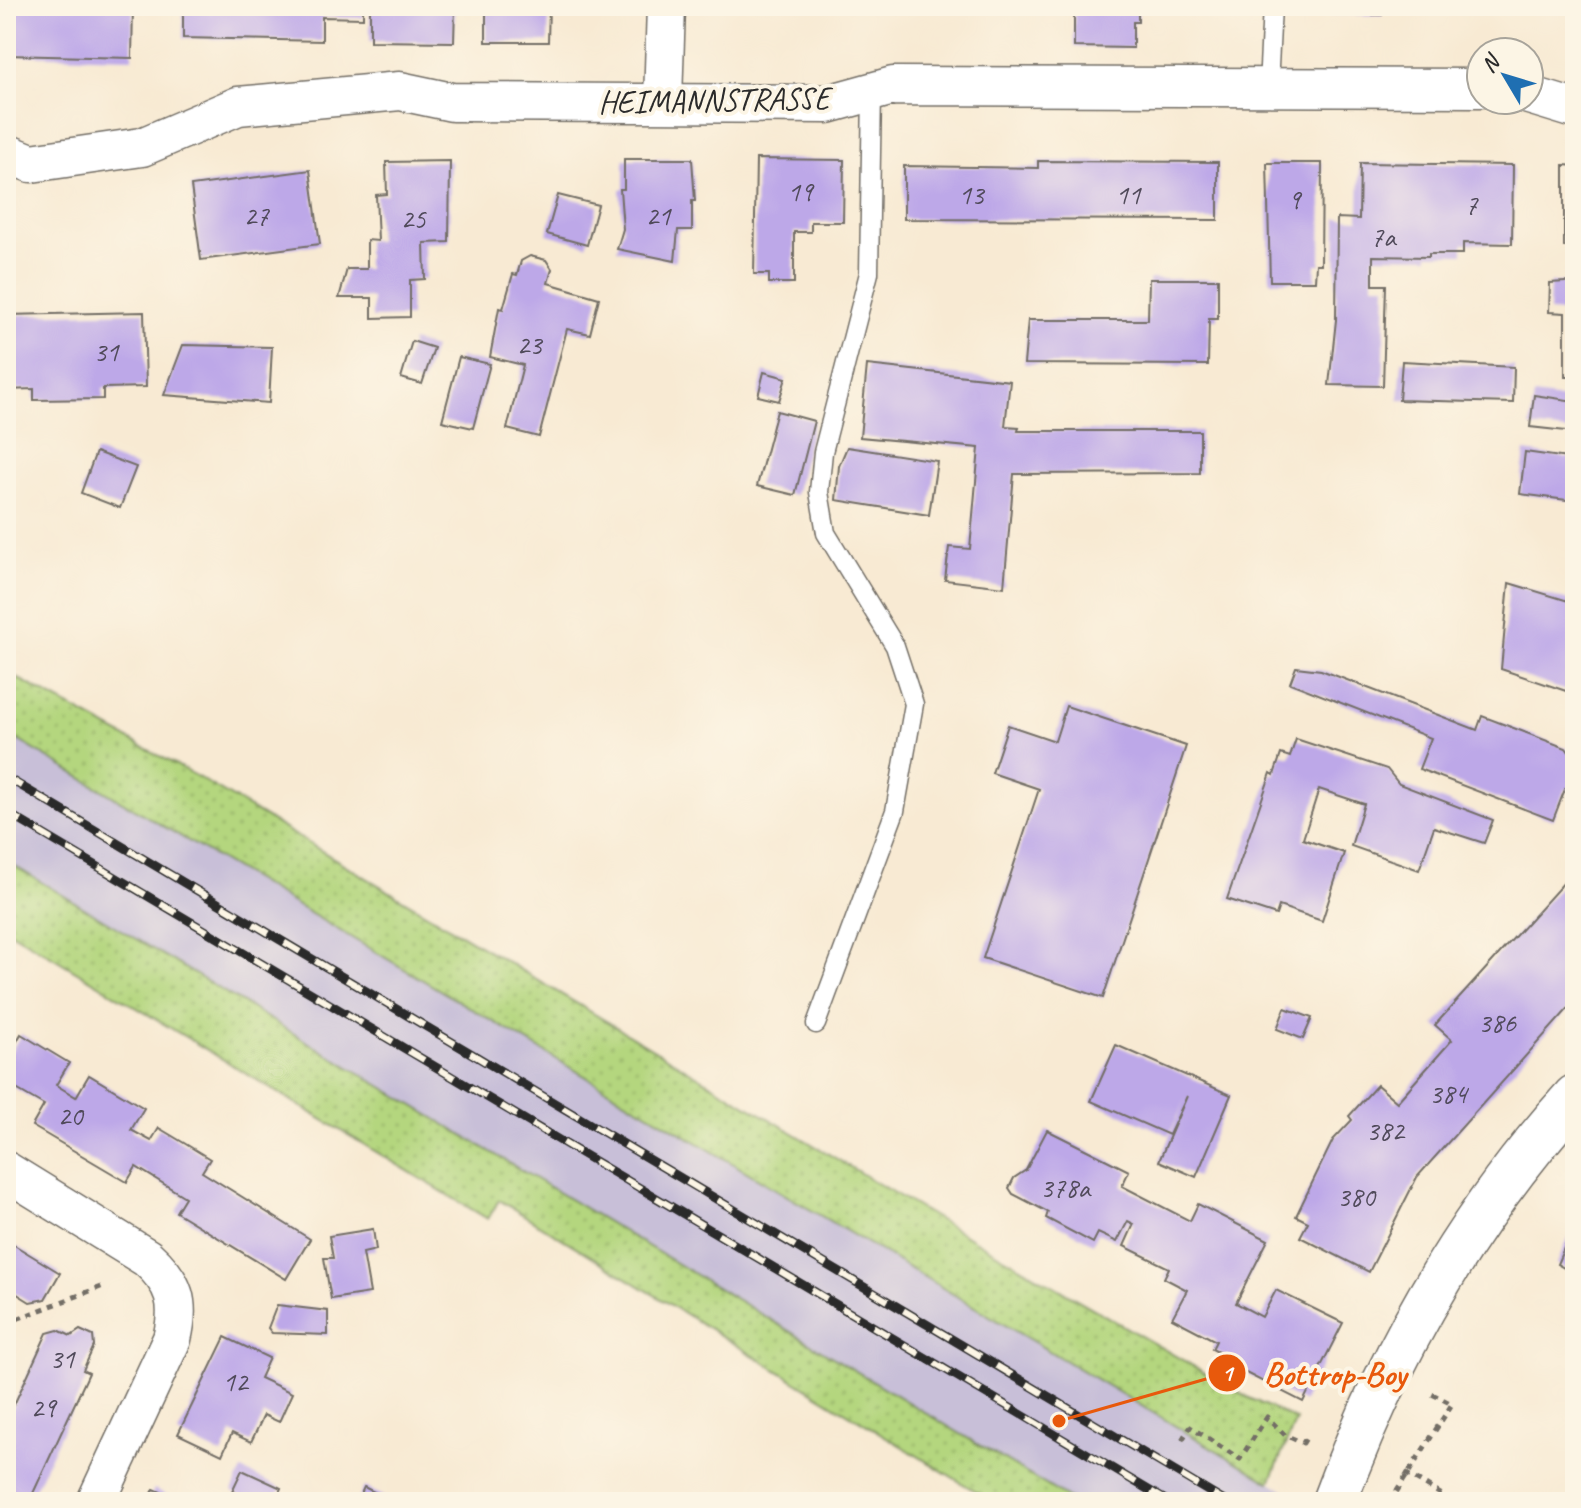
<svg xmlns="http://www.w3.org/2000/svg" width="1581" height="1508" viewBox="0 0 1581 1508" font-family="Caveat,sans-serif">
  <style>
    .industrial { fill: #c8bfd8 }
    .grass { fill: url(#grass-dots); stroke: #708054; stroke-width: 2 }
    .building { fill: #bda8e8 }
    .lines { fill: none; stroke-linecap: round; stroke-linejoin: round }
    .lane-casing { stroke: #736e66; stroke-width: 21 }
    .street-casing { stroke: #736e66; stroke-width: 41 }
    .secondary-casing { stroke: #736e66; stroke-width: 47 }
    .path { stroke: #736e66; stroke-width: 5; stroke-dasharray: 6 6; stroke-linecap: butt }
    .lane { stroke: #fff; stroke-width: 18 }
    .street { stroke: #fff; stroke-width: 38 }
    .secondary { stroke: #fff; stroke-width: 44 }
    .rail-casing { stroke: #2b2b2b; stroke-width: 9 }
    .rail { stroke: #fcf5e5; stroke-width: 6; stroke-dasharray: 18; stroke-linecap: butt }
    .labels { text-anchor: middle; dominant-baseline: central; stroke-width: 8; stroke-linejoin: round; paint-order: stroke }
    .number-label { font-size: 28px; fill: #504a5a }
    .street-label { font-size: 32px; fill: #2b2b2b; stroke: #fcf5e5 }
    .leader { fill: none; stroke: #e8590c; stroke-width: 3 }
    .callout-dot { fill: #e8590c; stroke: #fcf5e5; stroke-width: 3 }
    .mark-label { font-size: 24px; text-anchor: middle; font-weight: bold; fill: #fff }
    .callout-label { font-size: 34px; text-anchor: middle; font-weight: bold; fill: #e8590c; stroke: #fcf5e5; stroke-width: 8; stroke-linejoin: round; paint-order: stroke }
  </style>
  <defs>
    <pattern id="grass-dots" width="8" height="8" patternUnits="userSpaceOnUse" patternTransform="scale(2)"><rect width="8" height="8" fill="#b4d67e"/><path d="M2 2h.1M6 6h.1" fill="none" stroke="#9bb86d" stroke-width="1.8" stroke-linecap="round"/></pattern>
  </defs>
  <rect width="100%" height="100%" fill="#fcf5e5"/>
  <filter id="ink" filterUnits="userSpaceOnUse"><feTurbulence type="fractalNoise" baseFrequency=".0125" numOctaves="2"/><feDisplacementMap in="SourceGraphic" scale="16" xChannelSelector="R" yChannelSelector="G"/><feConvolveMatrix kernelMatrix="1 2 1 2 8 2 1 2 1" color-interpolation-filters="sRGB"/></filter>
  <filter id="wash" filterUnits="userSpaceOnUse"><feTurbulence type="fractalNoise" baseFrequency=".006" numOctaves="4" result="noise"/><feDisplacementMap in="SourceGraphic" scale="32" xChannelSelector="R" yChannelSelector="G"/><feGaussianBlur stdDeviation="1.8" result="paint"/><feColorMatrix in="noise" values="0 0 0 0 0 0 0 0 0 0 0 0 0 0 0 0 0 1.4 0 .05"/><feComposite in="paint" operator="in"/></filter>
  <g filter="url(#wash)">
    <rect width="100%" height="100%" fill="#f8ead3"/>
    <!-- industrial -->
    <path class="industrial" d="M6 733 264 887 1305 1502H1074L6 861Z"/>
    <!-- grass -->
    <g class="grass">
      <path d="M6 672 191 773 934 1217 1247 1397 1296 1420 1270 1482 6 733Z"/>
      <path d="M6 861 1074 1502H993L499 1200 488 1219 6 929Z"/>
    </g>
    <g id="blocks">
      <!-- building -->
      <g class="building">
        <path d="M6 6H133L132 58 6 55Z"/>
        <path d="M183 6H363V18L322 17V41L183 38Z"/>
        <path d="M370 6H455L454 42 370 41Z"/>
        <path d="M486 6H549L548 42H486Z"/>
        <path d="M945 6H1138V22H1133V48L1074 47V12L945 10Z"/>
        <path d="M1176 6H1245V13L1176 12Z"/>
        <rect x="1294" y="6" width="88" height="9"/>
        <path d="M1429 6H1513V12L1429 11Z"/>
        <path d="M624 159H692L695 201H692V230H678L675 261 617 249 623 229 620 189H624Z"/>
        <path d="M756 159 844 160 843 222H811V232H794V283H769V274H754Z"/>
        <path d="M450 161 449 242 424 243 425 279 410 280V317L372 318V298H339L347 269H367V240L378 241 376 195 387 194 386 162Z"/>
        <path d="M1038 161 1218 162V220L904 219V166L1038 168Z"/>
        <path d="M1267 163H1322L1321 264H1316L1315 281H1270Z"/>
        <path d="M1360 163 1513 165 1512 244 1463 243V254H1429V257L1373 256V285H1386L1383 386 1329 385 1336 320 1337 218 1359 219Z"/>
        <path d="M1564 165 1575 166V247H1564Z"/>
        <path d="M310 170 320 244 201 260 191 186Z"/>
        <path d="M558 195 598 205 587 245 547 234Z"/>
        <path d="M530 256 546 260 552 269 548 283 599 298 590 334 567 329 539 437 507 429 523 365 490 357 499 308 503 309 513 274 517 275 521 261Z"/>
        <path d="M1149 279H1218V319H1209L1208 365 1024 364 1028 320H1148Z"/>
        <path d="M1566 282H1575V377H1565V313L1549 312 1550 283Z"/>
        <path d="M144 312 146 387 103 388V399L34 400V389L6 390V315Z"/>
        <path d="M412 341 434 348 422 384 401 378Z"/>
        <path d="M183 345 272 347 269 403 164 395Z"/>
        <path d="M459 357 490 364 473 428 442 421Z"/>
        <path d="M1402 361 1514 367 1513 403 1399 400Z"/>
        <path d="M867 365 1010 381 1005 426 1019 427 1018 431H1200V473L1014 474 1004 587 945 580 949 547 970 549 979 448 860 437Z"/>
        <path d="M764 372 786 378 779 401 758 396Z"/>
        <path d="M1534 395 1575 401V432L1530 427Z"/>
        <path d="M777 411 814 421 795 495 757 486Z"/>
        <path d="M847 447 937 461 929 515 836 500 839 466Z"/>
        <path d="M96 452 136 467 120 508 81 493Z"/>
        <path d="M1525 452 1575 459V501L1520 494Z"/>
        <path d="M1509 583 1575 603V694L1501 669Z"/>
        <path d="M1296 667 1321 670 1477 730 1482 716 1566 748 1575 760V792L1565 789 1553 820 1419 769 1431 738 1290 683Z"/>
        <path d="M1066 706 1186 746 1103 998 983 958 1039 789 992 773 1008 725 1055 741Z"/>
        <path d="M1296 739 1387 769 1399 784 1493 820 1484 843 1434 827 1419 870 1351 846 1364 804 1319 789 1303 839 1344 853 1322 921 1279 906 1276 915 1227 899 1271 773 1274 775 1281 754 1290 757Z"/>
        <path d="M1575 870V1001L1417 1177 1369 1272 1300 1237 1308 1222 1296 1216 1333 1140 1352 1120 1349 1116 1377 1085 1397 1102 1452 1040 1435 1025Z"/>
        <path d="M1285 1008 1312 1018 1303 1039 1277 1029Z"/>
        <path d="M21 1034 69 1063 56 1085 76 1097 89 1075 144 1108 131 1130 151 1141 159 1128 184 1143 210 1159 202 1172 310 1239 286 1279 176 1212 185 1197 136 1167 127 1182 32 1126 44 1105 6 1083V1054L9 1055Z"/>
        <path d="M1116 1045 1231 1095 1196 1177 1159 1161 1187 1096 1169 1135 1091 1101Z"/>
        <path d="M1047 1130 1129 1171 1122 1186 1190 1221 1198 1204 1268 1240 1236 1303 1262 1317 1276 1290 1343 1323 1303 1402 1236 1368 1239 1363 1212 1349 1216 1341 1172 1318 1187 1290 1164 1278 1169 1268 1124 1246 1134 1224 1128 1221 1117 1242 1098 1233 1093 1243 1046 1218 1048 1212 1013 1194 1009 1188 1014 1178 1026 1170Z"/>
        <path d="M1575 1223V1274L1557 1264Z"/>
        <path d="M373 1229 376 1250 363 1253 370 1293 331 1299 324 1258H333L329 1236Z"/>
        <path d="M6 1240 60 1273 45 1299 30 1302 6 1287Z"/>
        <path d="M277 1305 328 1311V1335L272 1333 268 1328Z"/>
        <path d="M58 1330 71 1336 80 1330 93 1336 94 1346 83 1370 89 1373 29 1502H24L6 1493V1422L47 1333Z"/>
        <path d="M225 1337 269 1358 260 1378 292 1393 279 1422 264 1415 251 1442 232 1433 222 1455 178 1434Z"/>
        <path d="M242 1470 281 1488 275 1502H255L232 1491Z"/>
        <path d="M364 1487 394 1502H357Z"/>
        <path d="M154 1489 183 1502H148Z"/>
      </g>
    </g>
  </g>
  <g filter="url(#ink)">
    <use href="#blocks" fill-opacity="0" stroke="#736e66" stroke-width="2"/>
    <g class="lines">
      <!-- lane casing -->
      <g class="lane-casing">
        <g id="lane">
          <path d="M1268 87 1272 6"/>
          <path d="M816 1024 895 811 914 704 895 646 826 533 819 492 823 452 869 273 872 92"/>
        </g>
      </g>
      <!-- street casing -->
      <g class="street-casing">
        <g id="street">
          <path d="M1529 95 1575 109"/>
          <path d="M663 101 666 6"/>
          <path d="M6 153 31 163 142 147 238 106 400 91 452 102 828 104 893 86 1481 88"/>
          <path d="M6 1171 147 1258C175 1283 181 1303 172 1339L96 1502"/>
        </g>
      </g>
      <!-- secondary casing -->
      <g class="secondary-casing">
        <path id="secondary" d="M1334 1502C1389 1353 1468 1215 1575 1097"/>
      </g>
      <!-- path -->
      <g class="path">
        <path d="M6 1323 106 1285"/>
        <path d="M1182 1440 1190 1427 1240 1459 1267 1417 1285 1435 1303 1443 1306 1438"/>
        <path d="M1405 1473 1454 1502"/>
        <path d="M1390 1502 1452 1404 1432 1394"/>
      </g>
      <!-- lane -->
      <use href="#lane" class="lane"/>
      <!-- street -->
      <use href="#street" class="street"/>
      <!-- secondary -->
      <use href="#secondary" class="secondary"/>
      <!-- rail casing -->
      <g class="rail-casing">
        <g id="rail">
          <path d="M6 777 1226 1502"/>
          <path d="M6 812 1169 1502"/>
        </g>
      </g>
      <!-- rail -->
      <use href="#rail" class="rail"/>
    </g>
  </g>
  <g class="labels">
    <!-- number labels -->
    <g class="number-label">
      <text x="800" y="191">19</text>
      <text x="971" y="194">13</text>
      <text x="1128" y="194">11</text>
      <text x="1294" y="199">9</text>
      <text x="1471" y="204">7</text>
      <text x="256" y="215">27</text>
      <text x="658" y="215">21</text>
      <text x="413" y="218">25</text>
      <text x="1383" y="236">7a</text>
      <text x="529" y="344">23</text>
      <text x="106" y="351">31</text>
      <text x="1497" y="1022">386</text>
      <text x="1448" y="1093">384</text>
      <text x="70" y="1115">20</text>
      <text x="1385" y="1130">382</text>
      <text x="1065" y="1187">378a</text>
      <text x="1356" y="1196">380</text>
      <text x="62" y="1358">31</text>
      <text x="235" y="1381">12</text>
      <text x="43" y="1407">29</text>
    </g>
    <!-- street labels -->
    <g class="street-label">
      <text transform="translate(714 100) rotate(-1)">HEIMANNSTRASSE</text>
    </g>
  </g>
  <!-- callouts -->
  <path class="leader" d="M1059 1421L1227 1373"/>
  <g class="callout-dot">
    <circle cx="1059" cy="1421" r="8"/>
    <circle cx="1227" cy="1373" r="20"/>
  </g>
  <g class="mark-label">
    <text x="1227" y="1381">1</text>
  </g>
  <g class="callout-label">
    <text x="1335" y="1385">Bottrop-Boy</text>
  </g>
  <!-- margin -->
  <rect width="1581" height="1508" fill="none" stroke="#fcf5e5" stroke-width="32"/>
  <!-- north arrow -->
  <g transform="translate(1505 76) rotate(308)"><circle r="38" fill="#fcf5e5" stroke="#a8a49b" stroke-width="2"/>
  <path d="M0-6L14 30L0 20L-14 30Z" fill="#1f6fb2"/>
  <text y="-12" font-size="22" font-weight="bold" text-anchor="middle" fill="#2b2b2b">N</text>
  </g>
</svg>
